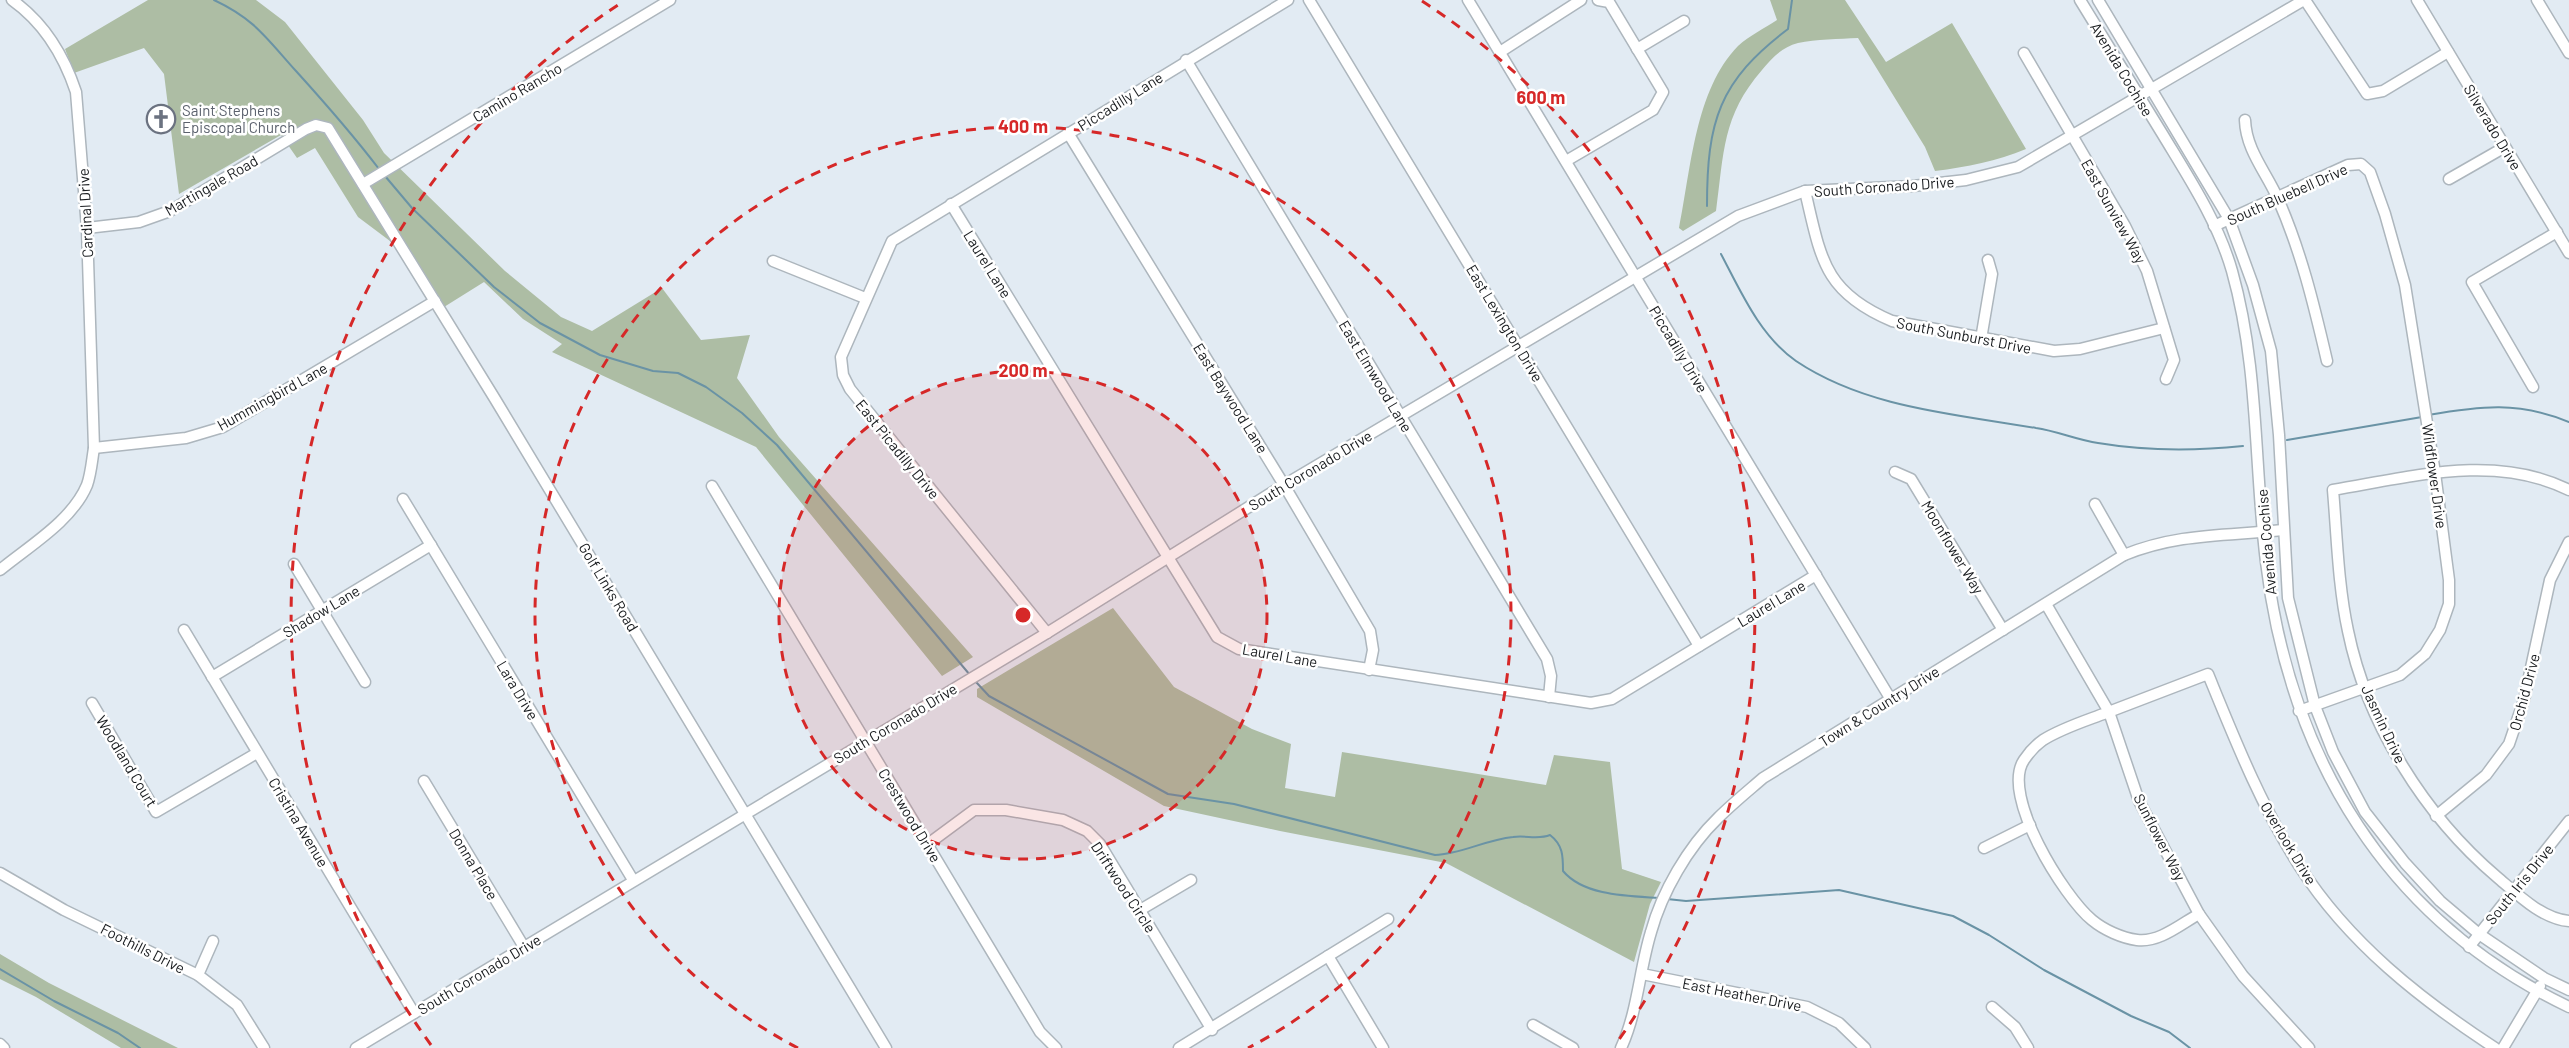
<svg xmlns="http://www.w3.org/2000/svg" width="2569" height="1048" viewBox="0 0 2569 1048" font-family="Barlow,sans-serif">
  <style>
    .green { fill: #adbda4 }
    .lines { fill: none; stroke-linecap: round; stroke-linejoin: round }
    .stream { stroke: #6a93a5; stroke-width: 2 }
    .minor-casing { stroke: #adb6bd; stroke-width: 13 }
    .minor { stroke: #fff; stroke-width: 10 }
    .ring { fill: none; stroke: #d62828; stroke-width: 3; stroke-dasharray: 10 8 }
    .labels { text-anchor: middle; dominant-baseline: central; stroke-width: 5; stroke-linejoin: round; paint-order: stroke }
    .street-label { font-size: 15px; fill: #181b1e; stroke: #fff }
    .worship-label { font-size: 15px; fill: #5b616d; stroke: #fff; text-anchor: start }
    .centre { fill: #d62828; stroke: #fff; stroke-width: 3 }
    .ring-label { font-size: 18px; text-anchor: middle; font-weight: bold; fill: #d62828; stroke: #fff; stroke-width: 5; stroke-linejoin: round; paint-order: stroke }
  </style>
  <rect width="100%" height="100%" fill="#e2ebf3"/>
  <!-- green -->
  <g class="green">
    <path d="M148 0H256L285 22 363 120 384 153 505 271 561 317 592 331 662 288 701 340 750 335 737 378 779 437 973 657 942 676 756 447 552 352 562 344 523 319 484 282 444 307 398 247 358 217 315 148 297 158 281 135 179 194 164 74 144 48 74 73 65 49Z"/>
    <path d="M1770 0H1845L1886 62 1952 23 2026 149C1997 161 1967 167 1935 171L1925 147 1858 38C1839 39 1816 39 1798 43 1782 47 1772 58 1762 70 1722 116 1724 153 1716 211L1683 231 1679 228C1691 169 1695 90 1738 46 1749 36 1765 28 1777 20Z"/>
    <path d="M1113 608 1174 687 1252 729 1291 744 1285 788 1335 797 1342 752 1546 785 1554 755 1610 762 1622 869 1661 882 1650 904 1634 962 1446 863 1280 831 1164 806 977 697V689Z"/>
    <path d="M0 954 49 983 178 1048H121L36 997 0 979Z"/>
  </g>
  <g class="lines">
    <!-- stream -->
    <g class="stream">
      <path d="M214 0C255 19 267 39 296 71 325 103 353 135 379 169"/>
      <path d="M385 176 412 208 494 287 540 323 600 355 653 371 678 373 706 387 742 413 777 445 970 675"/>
      <path d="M1707 206C1707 121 1719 81 1788 29L1792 0"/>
      <path d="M1721 254C1741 292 1760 336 1796 361 1866 408 1955 414 2036 428 2057 431 2077 440 2098 443 2146 451 2194 451 2243 446"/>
      <path d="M2428 415C2481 406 2518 401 2569 422"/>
      <path d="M2287 440 2422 417"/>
      <path d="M976 682 989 696 1168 794 1234 804 1435 855C1461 854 1485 840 1513 837 1526 835 1538 840 1550 835 1563 845 1563 856 1563 871 1584 896 1628 896 1659 898"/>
      <path d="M1667 899 1686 901 1839 890 1953 916 1989 935 2044 970 2131 1016 2169 1032 2190 1048"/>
      <path d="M0 969 54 1001 118 1033 140 1048"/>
    </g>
    <!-- minor casing -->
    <g class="minor-casing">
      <g id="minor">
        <path d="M1309 0 1699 646"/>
        <path d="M1468 0 1890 698"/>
        <path d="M2080 0C2108 45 2135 90 2163 135 2189 178 2218 222 2232 271 2259 367 2254 464 2266 562 2290 759 2387 920 2569 1007"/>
        <path d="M2098 0 2229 219 2253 285 2271 351 2279 435 2288 598 2315 706 2333 752 2365 812 2405 863 2440 901 2479 934 2544 978 2569 990"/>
        <path d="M2305 0 2367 94 2383 91 2448 52"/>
        <path d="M2417 0 2569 253"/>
        <path d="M2537 0 2569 53"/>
        <path d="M1637 49 1684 21"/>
        <path d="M1500 52 1581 0"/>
        <path d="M2024 53 2125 226 2147 271 2174 360 2166 379"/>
        <path d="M1186 60 1547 659 1551 676 1549 697"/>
        <path d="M2245 120C2246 150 2266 172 2278 199 2301 251 2314 305 2327 361"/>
        <path d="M1068 133 1284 485 1370 631 1373 650 1369 670"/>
        <path d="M1566 161 1653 110 1663 92 1609 2 1598 0"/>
        <path d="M2449 179 2505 147"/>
        <path d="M363 184 670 0"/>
        <path d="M1805 191C1821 258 1823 292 1892 321L2054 351 2080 349 2164 328"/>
        <path d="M951 204 1217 637 1239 649 1591 703 1612 699 1816 575"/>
        <path d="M2214 226 2348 165 2361 164 2370 172 2385 214 2405 285 2435 473 2449 580V604L2440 630 2425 654 2400 675 2299 711"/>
        <path d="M87 228 139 222 170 211 306 129 316 125 328 128 495 399 886 1048"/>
        <path d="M773 261 865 298"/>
        <path d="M1981 339 1992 274 1988 260"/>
        <path d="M2533 387 2472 282 2557 232"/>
        <path d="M94 448 186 438 223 427 435 301"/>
        <path d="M1895 472 1911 479 2003 630"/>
        <path d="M712 486 1040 1032 1056 1048"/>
        <path d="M2569 490C2495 453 2411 477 2333 490 2337 536 2338 585 2348 631 2367 724 2425 816 2497 877 2517 894 2542 919 2569 921"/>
        <path d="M403 499 633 880"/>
        <path d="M2095 504 2124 555"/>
        <path d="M294 564 365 682"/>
        <path d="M0 570C29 546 72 521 87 485 91 474 92 460 94 448L87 228 76 92C64 56 43 22 12 0"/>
        <path d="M2046 604 2109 712 2139 801 2199 914 2243 976 2309 1048"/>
        <path d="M184 630 414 1013"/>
        <path d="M1047 633 850 389 843 375 841 357 892 241 1288 0"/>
        <path d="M212 677 431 545"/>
        <path d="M92 703 156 812 257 753"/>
        <path d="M424 781 524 947"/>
        <path d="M2436 816 2486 775 2509 744 2524 700 2550 580 2569 542"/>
        <path d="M928 844 974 810H1006L1063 820 1087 831 1100 844 1212 1030"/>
        <path d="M1984 848 2030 825"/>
        <path d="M0 873 64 910 198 975 237 1005 264 1048"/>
        <path d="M1140 910 1191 880"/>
        <path d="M2199 914C2181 924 2159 943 2137 940 2122 938 2104 930 2092 920 2064 897 2000 795 2024 760 2028 754 2036 745 2043 740 2062 728 2085 721 2106 713 2140 700 2174 687 2208 674 2235 740 2261 806 2300 867 2349 943 2420 999 2495 1048"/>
        <path d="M2469 947 2569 821"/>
        <path d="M1328 956 1383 1048"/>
        <path d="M1642 974 1807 1007 1839 1023 1865 1048"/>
        <path d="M198 975 213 941"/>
        <path d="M1992 1007 2015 1027 2028 1048"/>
        <path d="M1533 1025 1573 1048"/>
        <path d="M0 1044 4 1048"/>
        <path d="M356 1048 1047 633 1284 485 1738 216 1805 191 1913 186 1966 180 2018 167 2304 0"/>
        <path d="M1179 1048 1388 919"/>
        <path d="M1621 1048C1638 1011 1639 971 1651 932 1662 892 1688 847 1718 818 1732 804 1748 791 1763 778L2124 555C2178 533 2226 536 2283 530"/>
        <path d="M2503 1048 2540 986"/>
      </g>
    </g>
    <!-- minor -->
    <use href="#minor" class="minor"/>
  </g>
  <!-- distance rings -->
  <circle cx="1023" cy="615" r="244" fill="#d62828" fill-opacity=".12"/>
  <g class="ring">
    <circle cx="1023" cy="615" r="244"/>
    <path d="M798 1048A488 488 0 1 1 1248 1048"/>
    <path d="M431 1045A732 732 0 0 1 624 1M1422 1A732 732 0 0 1 1615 1045"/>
  </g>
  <!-- icons -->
  <defs>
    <g id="church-ring" transform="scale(1.5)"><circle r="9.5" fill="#fff" stroke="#6b7280" stroke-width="1.5"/><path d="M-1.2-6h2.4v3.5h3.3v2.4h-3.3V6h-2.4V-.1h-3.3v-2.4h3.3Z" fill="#6b7280"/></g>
  </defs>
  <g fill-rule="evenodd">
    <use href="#church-ring" x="161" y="119"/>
  </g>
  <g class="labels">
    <!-- street labels -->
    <g class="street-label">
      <text transform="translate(2122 69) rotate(59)">Avenida Cochise</text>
      <text transform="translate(517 92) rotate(-31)">Camino Rancho</text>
      <text transform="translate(1120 101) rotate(-32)">Piccadilly Lane</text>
      <text transform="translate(2493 127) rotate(59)">Silverado Drive</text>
      <text transform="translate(211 185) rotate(-30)">Martingale Road</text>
      <text transform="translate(1884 186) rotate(-4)">South Coronado Drive</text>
      <text transform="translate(2287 194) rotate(-24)">South Bluebell Drive</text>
      <text transform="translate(2114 211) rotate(61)">East Sunview Way</text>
      <text transform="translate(85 213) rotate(-93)">Cardinal Drive</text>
      <text transform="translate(988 264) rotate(58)">Laurel Lane</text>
      <text transform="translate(1505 323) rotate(59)">East Lexington Drive</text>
      <text transform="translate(1964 335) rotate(11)">South Sunburst Drive</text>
      <text transform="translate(1679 349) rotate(59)">Piccadilly Drive</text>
      <text transform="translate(1376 376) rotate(59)">East Elmwood Lane</text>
      <text transform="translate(272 396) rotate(-29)">Hummingbird Lane</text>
      <text transform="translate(1231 398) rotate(58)">East Baywood Lane</text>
      <text transform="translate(898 449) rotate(51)">East Picadilly Drive</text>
      <text transform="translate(1310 470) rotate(-31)">South Coronado Drive</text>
      <text transform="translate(2435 476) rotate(82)">Wildflower Drive</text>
      <text transform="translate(2266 542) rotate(-95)">Avenida Cochise</text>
      <text transform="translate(1953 547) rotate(59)">Moonflower Way</text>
      <text transform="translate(609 587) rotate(59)">Golf Links Road</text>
      <text transform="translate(1771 603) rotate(-31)">Laurel Lane</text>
      <text transform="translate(321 611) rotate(-31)">Shadow Lane</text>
      <text transform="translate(1280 655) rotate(10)">Laurel Lane</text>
      <text transform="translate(518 690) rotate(59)">Lara Drive</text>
      <text transform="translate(2524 692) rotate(-75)">Orchid Drive</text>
      <text transform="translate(1879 706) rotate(-32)">Town &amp; Country Drive</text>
      <text transform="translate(895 723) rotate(-31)">South Coronado Drive</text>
      <text transform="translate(2384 724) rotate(65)">Jasmin Drive</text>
      <text transform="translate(127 761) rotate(59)">Woodland Court</text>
      <text transform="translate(910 815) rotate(59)">Crestwood Drive</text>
      <text transform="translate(299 822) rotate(59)">Cristina Avenue</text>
      <text transform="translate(2160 837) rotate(63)">Sunflower Way</text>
      <text transform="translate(2289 843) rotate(59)">Overlook Drive</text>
      <text transform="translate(474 864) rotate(59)">Donna Place</text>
      <text transform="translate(2519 884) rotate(-51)">South Iris Drive</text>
      <text transform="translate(1124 887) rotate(57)">Driftwood Circle</text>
      <text transform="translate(143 948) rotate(27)">Foothills Drive</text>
      <text transform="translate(479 974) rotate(-31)">South Coronado Drive</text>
      <text transform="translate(1742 994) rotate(11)">East Heather Drive</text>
    </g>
    <!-- worship labels -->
    <g class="worship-label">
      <text x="182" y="110">Saint Stephens<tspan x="182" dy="17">Episcopal Church</tspan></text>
    </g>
  </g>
  <circle cx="1023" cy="615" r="9" class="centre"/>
  <g class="ring-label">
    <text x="1541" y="104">600 m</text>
    <text x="1023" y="133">400 m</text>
    <text x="1023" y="377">200 m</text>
  </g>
</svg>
